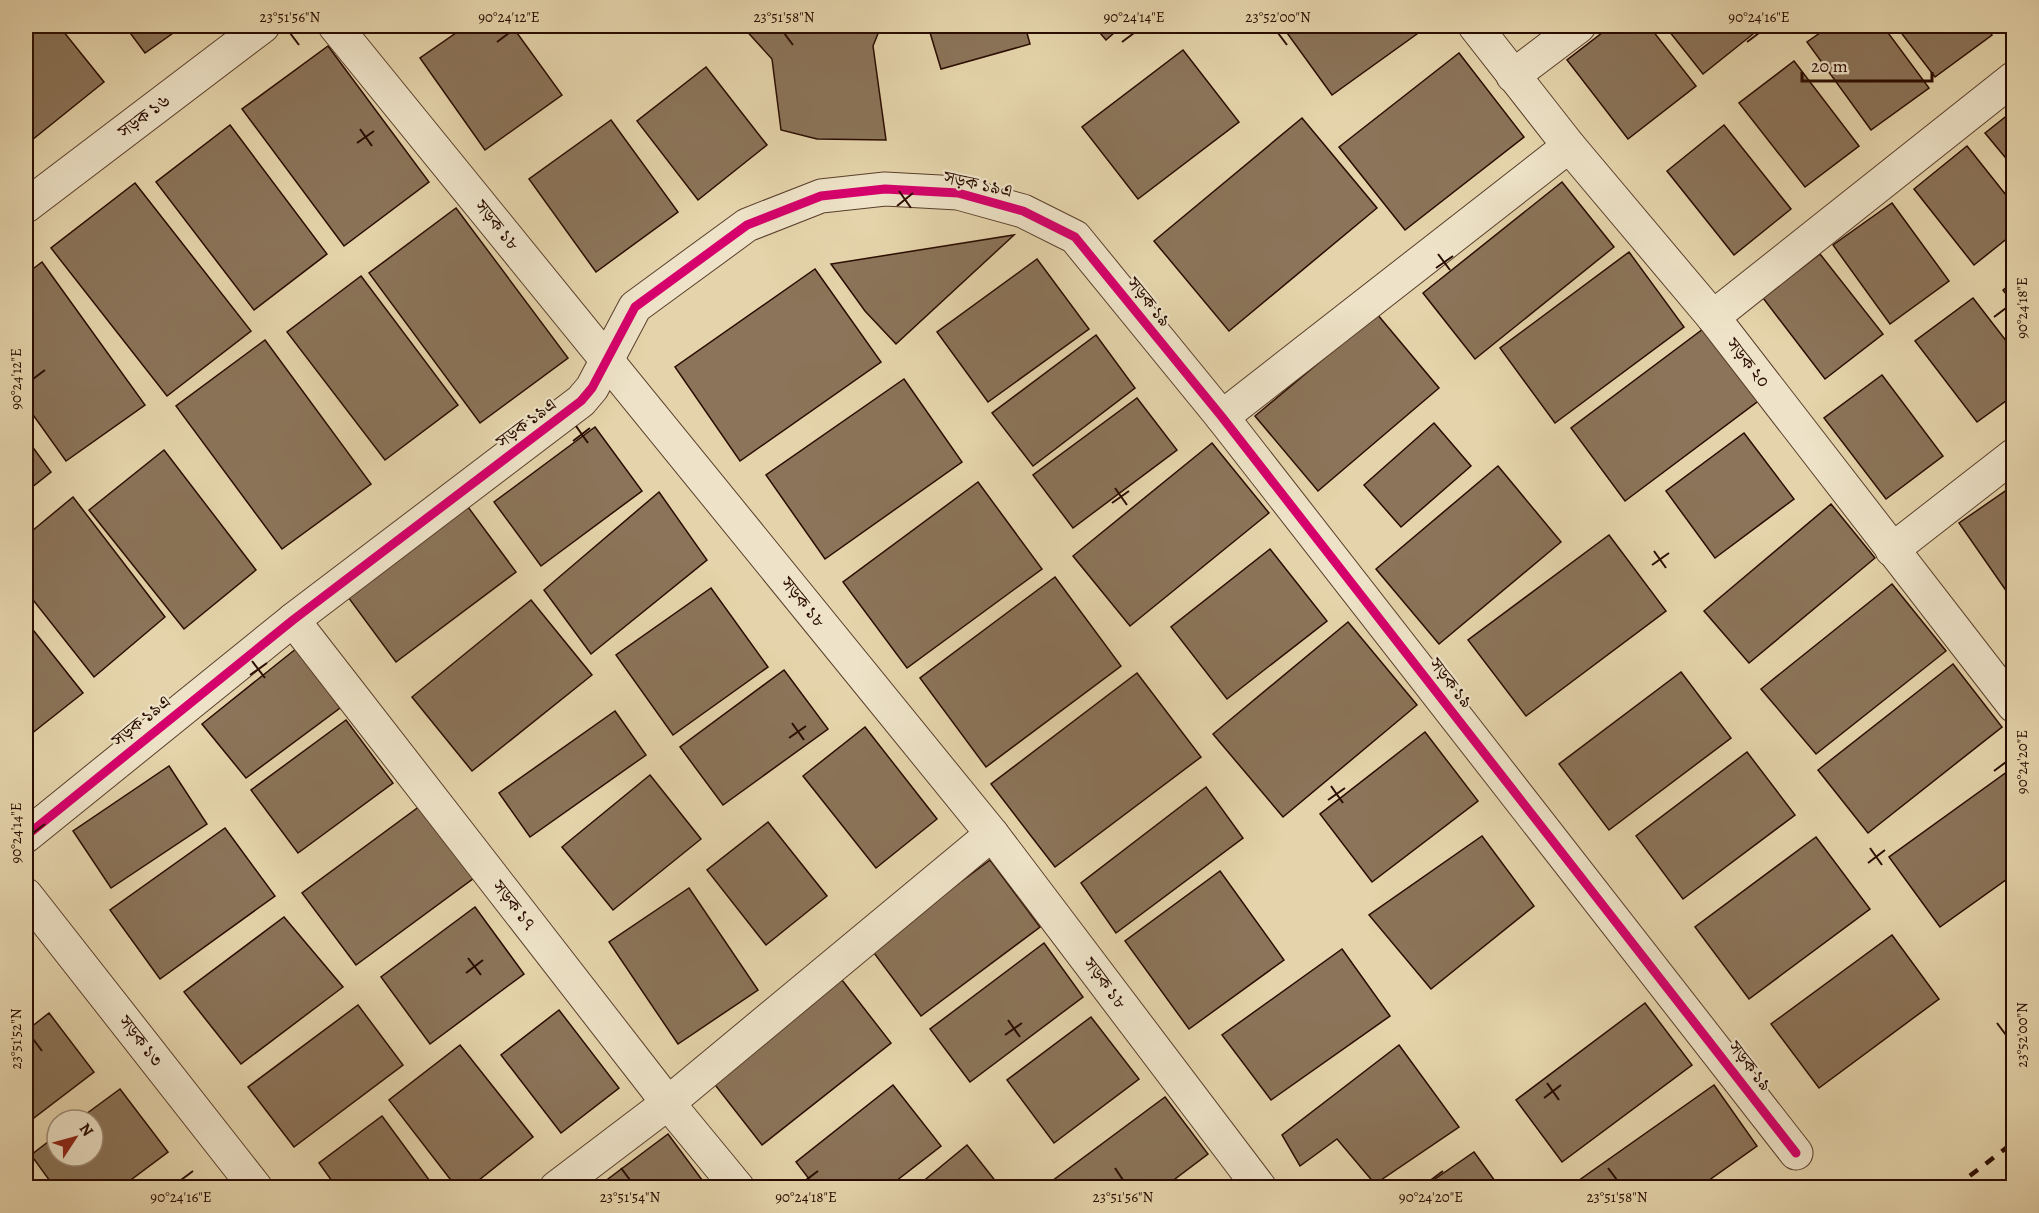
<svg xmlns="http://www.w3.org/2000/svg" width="2039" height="1213" viewBox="0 0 2039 1213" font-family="Alegreya,'Noto Serif Bengali',serif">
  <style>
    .building { fill: #8b7459; stroke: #2a0c00; stroke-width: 1.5 }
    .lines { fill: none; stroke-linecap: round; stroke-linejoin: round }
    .minor-casing { stroke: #593e2b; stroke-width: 35 }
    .minor { stroke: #eee3c8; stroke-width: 33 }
    .rail { stroke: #2a0c00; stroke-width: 4.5; stroke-dasharray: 10 10; stroke-linecap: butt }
    .cycleway-casing { stroke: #eee3c8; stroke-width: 13 }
    .cycleway { stroke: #d6006c; stroke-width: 9 }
    .ticks { fill: none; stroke: #2a0c00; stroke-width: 2 }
    .labels { text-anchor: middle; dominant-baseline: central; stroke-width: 4.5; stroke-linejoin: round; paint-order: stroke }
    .street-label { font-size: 18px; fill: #2a0c00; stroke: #eee3c8 }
    .neatline { fill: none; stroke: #2a0c00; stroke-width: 2 }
    .ticks-label { font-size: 15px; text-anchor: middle; fill: #2a0c00 }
  </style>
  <rect width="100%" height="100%" fill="#e5d4ab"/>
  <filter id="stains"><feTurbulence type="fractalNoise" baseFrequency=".00333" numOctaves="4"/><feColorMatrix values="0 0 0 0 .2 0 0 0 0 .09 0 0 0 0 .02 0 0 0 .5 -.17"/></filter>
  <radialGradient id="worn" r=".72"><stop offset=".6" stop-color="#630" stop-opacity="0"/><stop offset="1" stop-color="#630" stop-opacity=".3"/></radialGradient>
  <!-- building -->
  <g class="building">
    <path d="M26 26H59L104 82 32 140 26 132Z"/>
    <path d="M125 26H183L145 53Z"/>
    <path d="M466 26H512L562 95 485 150 420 58Z"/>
    <path d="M742 26H881L873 46 886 140 817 139 781 130 772 59Z"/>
    <path d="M928 26H1025L1030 44 941 69Z"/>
    <path d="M1094 26H1122L1106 40Z"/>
    <path d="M1282 26H1428L1332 95Z"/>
    <path d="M1611 26H1649L1696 86 1628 139 1567 60Z"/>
    <path d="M1665 26H1746L1753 34 1703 74Z"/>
    <path d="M1830 26H1883L1929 88 1871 130 1807 42Z"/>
    <path d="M1896 26H1985L1992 35 1935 77Z"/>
    <path d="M328 46 429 182 344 246 242 109Z"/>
    <path d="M1183 50 1239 122 1138 199 1082 127Z"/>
    <path d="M1459 53 1524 137 1405 230 1339 147Z"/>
    <path d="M1794 61 1859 146 1805 187 1739 103Z"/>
    <path d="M706 67 767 145 698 200 637 121Z"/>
    <path d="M2014 110V168L1985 133Z"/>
    <path d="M1302 118 1377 208 1229 331 1154 241Z"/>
    <path d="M611 120 678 212 596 272 529 179Z"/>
    <path d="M230 125 327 254 254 310 156 182Z"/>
    <path d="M1724 125 1791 209 1734 255 1667 171Z"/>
    <path d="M1967 146 2014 205V233L1974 265 1914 189Z"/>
    <path d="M1562 182 1614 247 1475 359 1423 293Z"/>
    <path d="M135 183 251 331 167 396 51 248Z"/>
    <path d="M1892 203 1949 281 1890 324 1833 245Z"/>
    <path d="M456 208 568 358 480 423 369 273Z"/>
    <path d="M1014 235 896 344 865 311 831 264Z"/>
    <path d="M1629 252 1684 327 1555 423 1500 348Z"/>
    <path d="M1820 254 1883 334 1825 379 1763 298Z"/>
    <path d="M1037 259 1089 329 988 402 937 332Z"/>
    <path d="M42 262 145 405 66 461 26 405V274Z"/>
    <path d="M815 269 881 362 740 461 675 367Z"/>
    <path d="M361 276 458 405 385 460 287 332Z"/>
    <path d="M2014 281V304L2003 290Z"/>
    <path d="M1973 298 2014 351V395L1977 422 1915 341Z"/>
    <path d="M1377 314 1439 388 1318 491 1255 416Z"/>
    <path d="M1707 326 1761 399 1625 501 1571 428Z"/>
    <path d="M1096 335 1135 388 1033 466 992 413Z"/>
    <path d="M265 340 371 484 282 549 176 406Z"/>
    <path d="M1882 375 1943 456 1886 499 1824 418Z"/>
    <path d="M904 379 962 462 825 559 766 475Z"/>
    <path d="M1137 398 1177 450 1073 528 1033 475Z"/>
    <path d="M1434 423 1471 466 1401 527 1364 485Z"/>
    <path d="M595 427 642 491 541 566 494 502Z"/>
    <path d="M1744 433 1794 499 1715 558 1666 491Z"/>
    <path d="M26 438 51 472 26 492Z"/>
    <path d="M1212 443 1269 513 1130 626 1073 556Z"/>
    <path d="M164 450 256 570 184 629 89 510Z"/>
    <path d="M1498 466 1561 542 1439 644 1376 569Z"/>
    <path d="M978 482 1042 569 907 668 843 582Z"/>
    <path d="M2014 485V602L1959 523Z"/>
    <path d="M659 492 707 560 591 654 544 590Z"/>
    <path d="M73 497 165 617 94 677 26 591V536Z"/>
    <path d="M1831 504 1875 558 1749 663 1704 611Z"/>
    <path d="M468 507 516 572 396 662 348 597Z"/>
    <path d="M1609 535 1666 611 1526 716 1468 640Z"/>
    <path d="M1270 549 1327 621 1227 699 1171 627Z"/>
    <path d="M1055 577 1121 666 986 767 920 678Z"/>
    <path d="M1892 584 1946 651 1816 754 1761 689Z"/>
    <path d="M711 588 768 667 673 735 616 655Z"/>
    <path d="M531 600 592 675 472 771 412 697Z"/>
    <path d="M26 621 83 693 26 738Z"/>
    <path d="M1348 622 1417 705 1283 817 1213 734Z"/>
    <path d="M297 648 340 708 246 778 202 724Z"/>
    <path d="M1953 664 2002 727 1868 833 1818 770Z"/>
    <path d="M784 670 828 729 723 805 680 747Z"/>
    <path d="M1681 672 1731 738 1609 830 1559 764Z"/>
    <path d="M1137 673 1201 757 1055 867 991 784Z"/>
    <path d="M615 711 646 755 530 837 499 793Z"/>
    <path d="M346 720 393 783 298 853 251 790Z"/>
    <path d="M865 727 937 819 876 868 803 776Z"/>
    <path d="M1425 732 1478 801 1372 882 1320 814Z"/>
    <path d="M1747 752 1795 815 1683 899 1636 836Z"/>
    <path d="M169 766 207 824 111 888 73 831Z"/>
    <path d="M2011 769 2014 772V874L1940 927 1889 857Z"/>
    <path d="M650 775 701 839 613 910 562 847Z"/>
    <path d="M1206 787 1243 838 1116 933 1081 883Z"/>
    <path d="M420 806 474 878 356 965 302 893Z"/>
    <path d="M768 822 827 896 766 945 707 870Z"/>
    <path d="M225 828 275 896 160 979 110 910Z"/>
    <path d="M1482 836 1534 906 1431 989 1369 915Z"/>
    <path d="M1816 837 1870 909 1749 999 1695 927Z"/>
    <path d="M990 860 1040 927 921 1016 871 949Z"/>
    <path d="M1220 871 1284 960 1189 1029 1125 941Z"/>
    <path d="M689 888 758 990 678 1044 609 942Z"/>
    <path d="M475 907 524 974 430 1044 381 977Z"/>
    <path d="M284 917 343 987 241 1064 184 992Z"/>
    <path d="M1892 935 1939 999 1819 1088 1771 1024Z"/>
    <path d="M1044 943 1083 997 970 1082 930 1029Z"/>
    <path d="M1342 949 1390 1016 1271 1100 1222 1035Z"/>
    <path d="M842 980 891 1043 762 1145 712 1081Z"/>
    <path d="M1645 1003 1692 1065 1562 1162 1516 1100Z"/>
    <path d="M358 1005 403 1065 294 1147 248 1087Z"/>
    <path d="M559 1010 619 1088 561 1133 501 1055Z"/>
    <path d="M49 1013 94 1072 26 1124V1031Z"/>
    <path d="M1091 1017 1139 1079 1054 1143 1007 1080Z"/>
    <path d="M460 1045 533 1137 469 1188H457L389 1100Z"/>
    <path d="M1399 1045 1459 1127 1375 1184 1337 1139 1300 1166 1282 1135Z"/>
    <path d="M893 1085 941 1146 887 1188H816L796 1162Z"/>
    <path d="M1714 1085 1757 1146 1698 1188H1568Z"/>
    <path d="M120 1089 168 1152 120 1188H55L31 1155 57 1135V1156H93V1120H78Z"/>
    <path d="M1165 1097 1208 1154 1163 1188H1051L1048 1184Z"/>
    <path d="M382 1116 435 1188H337L319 1163Z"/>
    <path d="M668 1134 708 1188H596Z"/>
    <path d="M967 1145 1001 1188H915Z"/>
    <path d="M1474 1152 1500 1188H1422Z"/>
  </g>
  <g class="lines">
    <!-- minor casing -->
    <g class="minor-casing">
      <g id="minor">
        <path d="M335 26 992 834 1260 1188"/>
        <path d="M1475 26 1569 146 1713 317 2014 706"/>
        <path d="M1513 76 1579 26"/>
        <path d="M26 206 263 26"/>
        <path d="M1713 317 2014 78"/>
        <path d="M1222 417 1569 146"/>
        <path d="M1892 550 2014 455"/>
        <path d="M293 620 668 1103 738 1188"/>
        <path d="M26 836 293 620 581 401 592 388 635 307 747 225 821 196 885 189 958 193 1023 211 1075 237 1222 417 1796 1153"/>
        <path d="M26 895 256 1188"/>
        <path d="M556 1188 668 1103 992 834"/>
      </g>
    </g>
    <!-- minor -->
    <use href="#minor" class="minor"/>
    <!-- rail -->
    <path class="rail" d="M1954 1188 2014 1142"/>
    <!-- cycleway casing -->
    <g class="cycleway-casing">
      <path id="cycleway" d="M26 836 293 620 581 401 592 388 635 307 747 225 821 196 885 189 958 193 1023 211 1075 237 1222 417 1796 1153"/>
    </g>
    <!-- cycleway -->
    <use href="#cycleway" class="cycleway"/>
  </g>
  <!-- ticks -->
  <path class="ticks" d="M290 33 299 45M784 33 793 45M1278 33 1287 45M497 42 509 33M1122 42 1134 33M1747 42 1759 33M360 129 372 146M357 143 374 131M899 191 911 208M897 206 913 193M1438 254 1450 270M1436 268 1453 256M1994 317 2006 308M33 379 45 370M576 426 588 443M573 441 590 428M1115 488 1127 505M1112 503 1129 491M1654 551 1666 568M1652 565 1669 553M252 661 265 678M250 675 267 663M792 723 804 740M789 738 806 726M1994 771 2006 762M1331 786 1343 803M1328 800 1345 788M33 833 45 824M1870 848 1882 865M1868 863 1885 850M468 958 481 975M466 973 483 960M1008 1020 1020 1037M1997 1023 2006 1035M1005 1035 1022 1023M33 1039 42 1051M1547 1083 1559 1100M1544 1098 1561 1085M621 1168 630 1180M1115 1168 1123 1180M1608 1168 1617 1180M181 1180 193 1171M806 1180 818 1171M1431 1180 1443 1171"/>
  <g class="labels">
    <!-- street labels -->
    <g class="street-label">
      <text transform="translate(144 116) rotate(-37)">সড়ক ১৬</text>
      <text transform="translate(978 184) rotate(12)">সড়ক ১৯এ</text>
      <text transform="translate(497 225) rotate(51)">সড়ক ১৮</text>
      <text transform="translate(1149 302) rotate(51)">সড়ক ১৯</text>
      <text transform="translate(1748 363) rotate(52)">সড়ক ২০</text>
      <text transform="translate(526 423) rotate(-37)">সড়ক ১৯এ</text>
      <text transform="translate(803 602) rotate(51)">সড়ক ১৮</text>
      <text transform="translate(1451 683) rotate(52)">সড়ক ১৯</text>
      <text transform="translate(141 721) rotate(-39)">সড়ক ১৯এ</text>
      <text transform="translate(514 905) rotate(52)">সড়ক ১৭</text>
      <text transform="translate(1105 983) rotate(53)">সড়ক ১৮</text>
      <text transform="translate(141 1041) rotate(52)">সড়ক ১৩</text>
      <text transform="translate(1750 1066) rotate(52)">সড়ক ১৯</text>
    </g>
  </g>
  <!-- margin -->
  <rect width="2039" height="1213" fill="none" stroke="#e5d4ab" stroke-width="66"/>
  <!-- north arrow -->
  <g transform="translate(75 1138) rotate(54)"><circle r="28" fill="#eee3c8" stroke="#a08d78" stroke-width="1.5"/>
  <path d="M0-4.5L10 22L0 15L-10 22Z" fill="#8f2418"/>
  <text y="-9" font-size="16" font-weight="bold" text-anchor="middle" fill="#2a0c00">N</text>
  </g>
  <!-- scale -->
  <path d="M1802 72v9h130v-9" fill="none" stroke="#2a0c00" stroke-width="3"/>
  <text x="1811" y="72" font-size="18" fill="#2a0c00" stroke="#eee3c8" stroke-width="4.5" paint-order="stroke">20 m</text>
  <rect x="33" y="33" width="1973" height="1147" class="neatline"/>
  <g class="ticks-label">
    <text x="290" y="22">23°51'56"N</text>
    <text x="509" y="22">90°24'12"E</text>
    <text x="784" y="22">23°51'58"N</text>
    <text x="1134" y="22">90°24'14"E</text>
    <text x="1278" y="22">23°52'00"N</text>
    <text x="1759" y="22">90°24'16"E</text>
    <text transform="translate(2022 308) rotate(-90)" y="5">90°24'18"E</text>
    <text transform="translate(16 379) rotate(-90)" y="5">90°24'12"E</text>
    <text transform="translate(2022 762) rotate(-90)" y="5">90°24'20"E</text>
    <text transform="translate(16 833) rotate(-90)" y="5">90°24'14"E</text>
    <text transform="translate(2022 1035) rotate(-90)" y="5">23°52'00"N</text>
    <text transform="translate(16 1039) rotate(-90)" y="5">23°51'52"N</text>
    <text x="181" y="1202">90°24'16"E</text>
    <text x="630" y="1202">23°51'54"N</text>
    <text x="806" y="1202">90°24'18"E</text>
    <text x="1123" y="1202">23°51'56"N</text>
    <text x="1431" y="1202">90°24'20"E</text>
    <text x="1617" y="1202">23°51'58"N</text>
  </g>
  <rect width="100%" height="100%" filter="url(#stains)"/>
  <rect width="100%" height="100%" fill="url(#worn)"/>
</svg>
